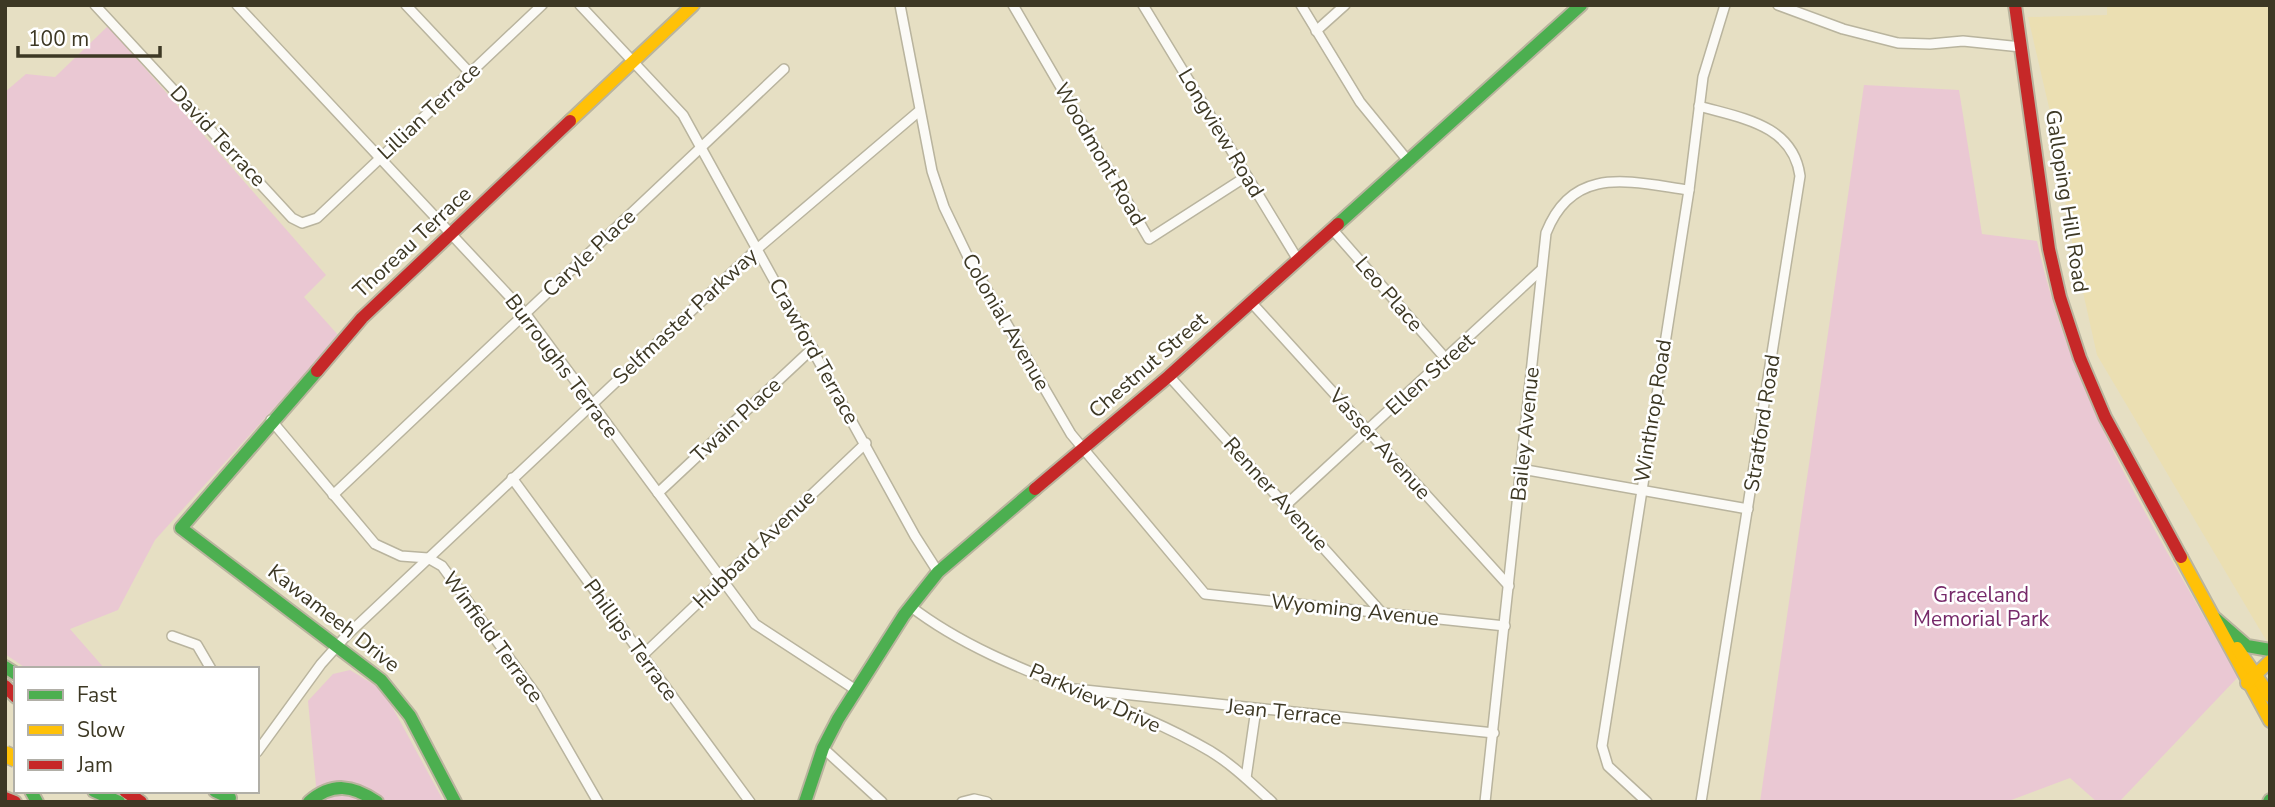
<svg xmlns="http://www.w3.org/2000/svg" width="2275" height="807" viewBox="0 0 2275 807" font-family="'Nunito Sans',sans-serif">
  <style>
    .built { fill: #ebdfb2 }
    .green { fill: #eac8d3 }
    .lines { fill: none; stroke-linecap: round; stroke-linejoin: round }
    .street-casing { stroke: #b9b49e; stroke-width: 12 }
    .fast-casing { stroke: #b9b49e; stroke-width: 16 }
    .slow-casing { stroke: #b9b49e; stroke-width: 16 }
    .jam-casing { stroke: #b9b49e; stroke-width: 16 }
    .street { stroke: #fbfaf6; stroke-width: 9 }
    .fast { stroke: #4caf50; stroke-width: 12 }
    .slow { stroke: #ffc107; stroke-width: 12 }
    .jam { stroke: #c62828; stroke-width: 12 }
    .slow-bridge-casing { stroke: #b9b49e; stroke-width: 19; stroke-linecap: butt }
    .slow-bridge { stroke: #ffc107; stroke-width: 16 }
    .labels { text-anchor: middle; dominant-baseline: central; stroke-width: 5; stroke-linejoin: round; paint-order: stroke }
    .street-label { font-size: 21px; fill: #3d3824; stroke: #fff }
    .park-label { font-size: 21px; fill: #762969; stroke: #fff }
  </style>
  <rect width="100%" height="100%" fill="#e6dfc3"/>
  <!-- built -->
  <path class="built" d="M2107 5H2270V642L2266 640 2097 355 2073 247 2061 177V159L2028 17 2107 15Z"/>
  <!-- green -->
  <g class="green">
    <path d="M108 26 326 275 304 297 339 336 155 540 118 610 70 629 105 669H27L5 654V92L26 74 55 77Z"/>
    <path d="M1864 85 1959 90 1982 234 2037 241C2073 405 2158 533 2238 677L2119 802H2097L2070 778 2006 802H1760Z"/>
    <path d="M350 670 383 690 444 802H313L316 785 308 701 333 674Z"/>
  </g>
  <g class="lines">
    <!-- street casing -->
    <g class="street-casing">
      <g id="street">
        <path d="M95 5 292 218 302 223 317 218 542 5"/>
        <path d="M237 5 525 313 755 624 856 690"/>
        <path d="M406 5 470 73"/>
        <path d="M580 5 683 115 915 536 938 572"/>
        <path d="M900 5 932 171 944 207 969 259 1071 434 1205 594 1505 626"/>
        <path d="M1013 5 1149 239 1247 176"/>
        <path d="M1143 5 1298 260"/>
        <path d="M1301 5 1360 102 1409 162"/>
        <path d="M1778 5 1843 29 1898 43 1930 44 1963 41 2021 47"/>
        <path d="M1316 31 1345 5"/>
        <path d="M1699 106C1740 118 1793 124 1800 176L1701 802"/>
        <path d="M1332 229 1446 359"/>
        <path d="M1251 302 1509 586"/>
        <path d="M1169 376 1382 613"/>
        <path d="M271 420 375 544 401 556 428 558 442 566 537 696 598 802"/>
        <path d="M1521 469 1748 509"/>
        <path d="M512 478 750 802"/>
        <path d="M658 493 813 348"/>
        <path d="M333 495 784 69"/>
        <path d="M1286 505 1541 270"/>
        <path d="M910 606C998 674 1115 695 1210 751 1233 765 1252 784 1272 802"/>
        <path d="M172 636 197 645 211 669"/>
        <path d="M643 655 866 443"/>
        <path d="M1075 689 1494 733"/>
        <path d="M823 748 882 802"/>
        <path d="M257 752 321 664 346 636 757 249 918 112"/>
        <path d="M1246 778 1256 709"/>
        <path d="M962 802 974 799 987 802"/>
        <path d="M1485 802 1546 233C1573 164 1630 182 1689 190"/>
        <path d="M1647 802 1608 766 1602 746 1689 190 1703 77 1725 5"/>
      </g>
    </g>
    <!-- fast casing -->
    <g class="fast-casing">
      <g id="fast">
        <path d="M1338 224 1581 5"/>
        <path d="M317 371 181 528 381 680 410 716 455 802"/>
        <path d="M2216 619 2247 646 2270 650"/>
        <path d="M5 667 16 674"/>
        <path d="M31 791 37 802"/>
        <path d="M94 791 119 802"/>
        <path d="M215 791 230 798"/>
        <path d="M309 802C332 782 353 785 377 802"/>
        <path d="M805 802 823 748 838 719 904 615 938 572 1035 489"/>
        <path d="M2269 802 2270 800"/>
      </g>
    </g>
    <!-- slow casing -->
    <g class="slow-casing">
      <g id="slow">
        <path d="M570 121 693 5"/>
        <path d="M2181 557 2270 721"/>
        <path d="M2237 648 2270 696"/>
        <path d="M2247 683 2270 661"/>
      </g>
    </g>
    <!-- jam casing -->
    <g class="jam-casing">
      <g id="jam">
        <path d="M2015 5 2049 249 2060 297 2080 358 2105 417 2181 557"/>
        <path d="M317 371 362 318 570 121"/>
        <path d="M1035 489 1169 376 1338 224"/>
        <path d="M5 686 16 697"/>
        <path d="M125 791 141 802"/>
        <path d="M5 798 15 802"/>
      </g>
    </g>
    <!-- street -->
    <use href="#street" class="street"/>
    <!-- fast -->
    <use href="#fast" class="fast"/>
    <!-- slow -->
    <use href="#slow" class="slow"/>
    <!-- jam -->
    <use href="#jam" class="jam"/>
    <!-- slow-bridge casing -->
    <g class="slow-bridge-casing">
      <path id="slow-bridge" d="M5 754 16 759"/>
    </g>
    <!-- slow-bridge -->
    <use href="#slow-bridge" class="slow-bridge"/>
  </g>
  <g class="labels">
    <!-- street labels -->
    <g class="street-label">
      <text transform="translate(429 111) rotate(-43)">Lillian Terrace</text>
      <text transform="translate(1221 133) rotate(59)">Longview Road</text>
      <text transform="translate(218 136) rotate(47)">David Terrace</text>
      <text transform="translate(1100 154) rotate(60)">Woodmont Road</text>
      <text transform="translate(2067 201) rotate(81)">Galloping Hill Road</text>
      <text transform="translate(412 242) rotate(-43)">Thoreau Terrace</text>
      <text transform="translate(589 253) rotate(-43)">Caryle Place</text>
      <text transform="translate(1389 294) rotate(49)">Leo Place</text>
      <text transform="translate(685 316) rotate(-43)">Selfmaster Parkway</text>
      <text transform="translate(1006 322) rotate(60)">Colonial Avenue</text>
      <text transform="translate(814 351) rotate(61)">Crawford Terrace</text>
      <text transform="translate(1148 365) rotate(-41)">Chestnut Street</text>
      <text transform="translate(562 366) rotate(53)">Burroughs Terrace</text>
      <text transform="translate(1430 374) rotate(-42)">Ellen Street</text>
      <text transform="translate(1653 411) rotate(-81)">Winthrop Road</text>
      <text transform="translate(736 420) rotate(-43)">Twain Place</text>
      <text transform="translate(1762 423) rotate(-81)">Stratford Road</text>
      <text transform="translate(1525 434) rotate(-84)">Bailey Avenue</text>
      <text transform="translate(1380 444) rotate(48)">Vasser Avenue</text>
      <text transform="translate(1276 494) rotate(48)">Renner Avenue</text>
      <text transform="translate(754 549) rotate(-44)">Hubbard Avenue</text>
      <text transform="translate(1355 610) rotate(6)">Wyoming Avenue</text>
      <text transform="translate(334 618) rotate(38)">Kawameeh Drive</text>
      <text transform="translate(493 637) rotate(54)">Winfield Terrace</text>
      <text transform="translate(631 640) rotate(54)">Phillips Terrace</text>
      <text transform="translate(1095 698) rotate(24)">Parkview Drive</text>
      <text transform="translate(1284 712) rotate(6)">Jean Terrace</text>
    </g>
    <!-- park labels -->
    <g class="park-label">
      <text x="1981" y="595">Graceland<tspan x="1981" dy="24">Memorial Park</tspan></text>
    </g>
  </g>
  <!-- border -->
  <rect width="2275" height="807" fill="none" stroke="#3d3824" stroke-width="14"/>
  <!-- legend -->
  <rect x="14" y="667" width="245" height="126" fill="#ffffff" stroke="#b1afa7" stroke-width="2"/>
  <rect x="28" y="690" width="35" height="10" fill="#4caf50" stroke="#b1afa7" stroke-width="2"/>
  <text x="77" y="702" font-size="21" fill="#3d3824">Fast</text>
  <rect x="28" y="725" width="35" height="10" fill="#ffc107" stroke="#b1afa7" stroke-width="2"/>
  <text x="77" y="737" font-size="21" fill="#3d3824">Slow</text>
  <rect x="28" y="760" width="35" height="10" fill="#c62828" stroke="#b1afa7" stroke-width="2"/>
  <text x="77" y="772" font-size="21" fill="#3d3824">Jam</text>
  <!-- scale -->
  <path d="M18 46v10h142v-10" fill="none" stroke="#3d3824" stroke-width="3.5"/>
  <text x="28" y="46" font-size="21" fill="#3d3824" stroke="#ffffff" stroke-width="5" paint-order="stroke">100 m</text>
</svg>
